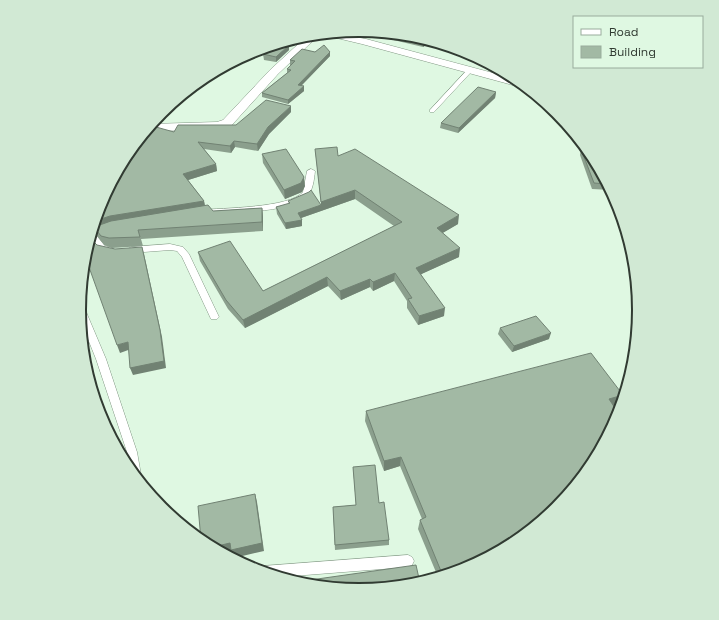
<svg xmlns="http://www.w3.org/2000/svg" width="719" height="620" viewBox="0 0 719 620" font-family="'Space Grotesk',sans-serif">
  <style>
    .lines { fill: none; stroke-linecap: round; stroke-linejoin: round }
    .service-casing { stroke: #839985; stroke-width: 1 }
    .minor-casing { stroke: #839985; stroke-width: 1 }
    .service { fill: #fff; fill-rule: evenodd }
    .minor { fill: #fff; fill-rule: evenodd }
    .wall { fill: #8b9f8d }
    .shaded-wall { fill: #718273 }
    .building { fill: #a2b9a4; stroke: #718273 }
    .rim { fill: none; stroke: #313b32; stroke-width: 2 }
  </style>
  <rect width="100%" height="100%" fill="#dff8e2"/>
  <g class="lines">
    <!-- service casing -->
    <g class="service-casing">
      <g id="service">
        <path d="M468 69 473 70 434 112H430V110Z"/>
        <path d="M311 169 315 171C314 180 313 190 307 197 292 213 223 213 200 214L196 212 200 210C222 208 290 208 303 192L307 171Z"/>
        <path d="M107 227 111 229 110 231 96 235 105 246 113 248 114 250 113 252C102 254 96 247 90 239L92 231Z"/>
        <path d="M170 244 183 247 189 254 219 317 217 319H211L182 257 177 251 170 250 131 253 127 250 131 247Z"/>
        <path d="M80 304 84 307 106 359 137 452 141 475 138 479 128 468 127 452 96 359 80 319Z"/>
        <path d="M408 555 412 557 414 561 412 565 408 567 280 577 257 570 259 568 263 566Z"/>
      </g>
    </g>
    <!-- minor casing -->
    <g class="minor-casing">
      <path id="minor" d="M333 33 366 39 519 80 528 87H520L362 44 320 34 278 74 231 126 218 130 146 131 151 124 217 122 223 120 270 70 308 35Z"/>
    </g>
    <!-- service -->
    <use href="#service" class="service"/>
    <!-- minor -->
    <use href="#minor" class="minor"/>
  </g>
  <!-- wall -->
  <g class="wall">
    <path d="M389 34 432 41 423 47 389 39Z"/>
    <path d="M289 50 276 62 264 60 263 54Z"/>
    <path d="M315 52 330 56 301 86H304V91L288 104 262 97V93L287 73V69L291 65H290V60Z"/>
    <path d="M496 92 495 98 458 133 440 128 441 123Z"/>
    <path d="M291 112 269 134 258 151 235 147 231 153 204 149 216 164 217 171 188 180 204 201 205 205 213 211 262 208 263 217V231L141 239 143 246 112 248 104 245 97 236 95 229 93 230 149 131 174 132 236 125Z"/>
    <path d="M315 149 338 156 458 224 442 233 459 257 421 274 444 316 418 325 407 308V301L394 281 373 291 370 287 341 300 328 286 245 328 228 309 200 261 198 252 263 291 394 226 355 199 321 211V210V211L301 218 302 220V226L286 229 277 214 276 207 289 204 288 201 321 204Z"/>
    <path d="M581 149 592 155 611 190 592 189 580 155Z"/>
    <path d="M262 154 305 186 302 192 285 199 263 163Z"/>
    <path d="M500 328 549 339 512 352 498 334Z"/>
    <path d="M623 395 617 405 614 406 466 569 438 577 418 529 420 520 422 519 400 466 384 471 365 421 366 411Z"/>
    <path d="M353 467 379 503 389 540V545L335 550 333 507 356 505Z"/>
  </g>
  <!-- shaded-wall -->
  <g class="shaded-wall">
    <path d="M427 39 432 41 423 47V42Z"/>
    <path d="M289 45V50L276 62V57Z"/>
    <path d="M330 52V56L298 89V85Z"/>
    <path d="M304 86V91L288 104V100Z"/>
    <path d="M496 92 495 98 458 133 459 128Z"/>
    <path d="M291 106V112L269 134 258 151 257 144 268 127Z"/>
    <path d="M234 141 235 147 231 153 230 146Z"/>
    <path d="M216 164 217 171 185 181 183 174Z"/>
    <path d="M304 177 305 186 302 192 285 199 284 190Z"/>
    <path d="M355 190V199L321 211V202Z"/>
    <path d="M204 201 205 208 94 227 95 229 93 230 95 221 110 216Z"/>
    <path d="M321 205V211L298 219V213Z"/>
    <path d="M262 208 263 217V231L262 222Z"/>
    <path d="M459 215 458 224 436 237 437 228Z"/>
    <path d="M302 220V226L286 229 285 223Z"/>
    <path d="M142 247 144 254 162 337 166 368 133 375 130 368Z"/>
    <path d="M460 248 459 257 415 277 416 268Z"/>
    <path d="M395 273 394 281 373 291V282Z"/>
    <path d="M327 277 328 286 245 328 243 320Z"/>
    <path d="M370 279V287L341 300 340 291Z"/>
    <path d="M445 308 444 316 418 325 419 316Z"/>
    <path d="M551 333 549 339 512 352 514 346Z"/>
    <path d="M128 342 131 349 120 353 117 345Z"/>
    <path d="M623 395 617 405 604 409 609 399Z"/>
    <path d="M401 457 400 466 384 471V461Z"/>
    <path d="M255 494 257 502 264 551 234 558 231 551 223 553 213 547Z"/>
  </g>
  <!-- building -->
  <g class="building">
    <path d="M390 33 414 35 427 39 423 42 389 34Z"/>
    <path d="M279 43 289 45 276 57 263 54 275 44Z"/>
    <path d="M324 45 330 52 298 85 304 86 288 100 262 93 291 70 287 69 295 61 290 60 302 49 315 52Z"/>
    <path d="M478 87 496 92 459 128 441 123Z"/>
    <path d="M266 100 291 106 268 127 257 144 234 141 230 146 198 142 216 164 183 174 204 201 110 216 95 221 101 203 127 154 147 130 149 131 156 127 174 132 178 125H236Z"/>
    <path d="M337 147 338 156 355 149 459 215 437 228 460 248 416 268 445 308 419 316 408 299 412 298 395 273 373 282 370 279 340 291 327 277 243 320 226 300 198 252 230 241 263 291 402 222 355 190 321 202 315 149Z"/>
    <path d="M286 149 304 177 301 183 284 190 262 154Z"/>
    <path d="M581 149H588L592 155 608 184 594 183Z"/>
    <path d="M311 190 321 205 298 213 302 220 285 223 276 207 290 203 288 201 309 192Z"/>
    <path d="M208 205 213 211 262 208V222L138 230 140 237 109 238 101 236 94 227 111 221Z"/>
    <path d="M90 238 97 245 115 249 142 247 160 330 164 361 130 368 128 342 117 345 85 256Z"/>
    <path d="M536 316 551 333 514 346 500 328Z"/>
    <path d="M591 353 623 395 609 399 619 414 618 417 592 466 557 508 515 543 466 569 443 576 420 520 426 517 401 457 384 461 366 411Z"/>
    <path d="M375 465 379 503 384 502 389 540 335 545 333 507 356 505 353 467Z"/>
    <path d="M255 494 262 543 231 550 230 543 213 547 204 543 201 540 198 506Z"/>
    <path d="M416 565 420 583 414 585 359 590 305 585 296 582Z"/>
  </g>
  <!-- crop -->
  <path d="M0 0H719V620H0ZM86 310a273 273 0 1 1 546 0a273 273 0 1 1-546 0Z" fill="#d1e9d4" fill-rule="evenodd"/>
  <path class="rim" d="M86 310a273 273 0 1 1 546 0a273 273 0 1 1-546 0Z"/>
  <!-- legend -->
  <rect x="573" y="16" width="130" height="52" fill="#dff8e2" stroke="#99ac9c"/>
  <rect x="581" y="29" width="20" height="6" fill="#ffffff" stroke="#99ac9c"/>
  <text x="609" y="36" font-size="12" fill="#313b32">Road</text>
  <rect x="581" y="46" width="20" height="12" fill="#a2b9a4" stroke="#99ac9c"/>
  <text x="609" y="56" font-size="12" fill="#313b32">Building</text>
</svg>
